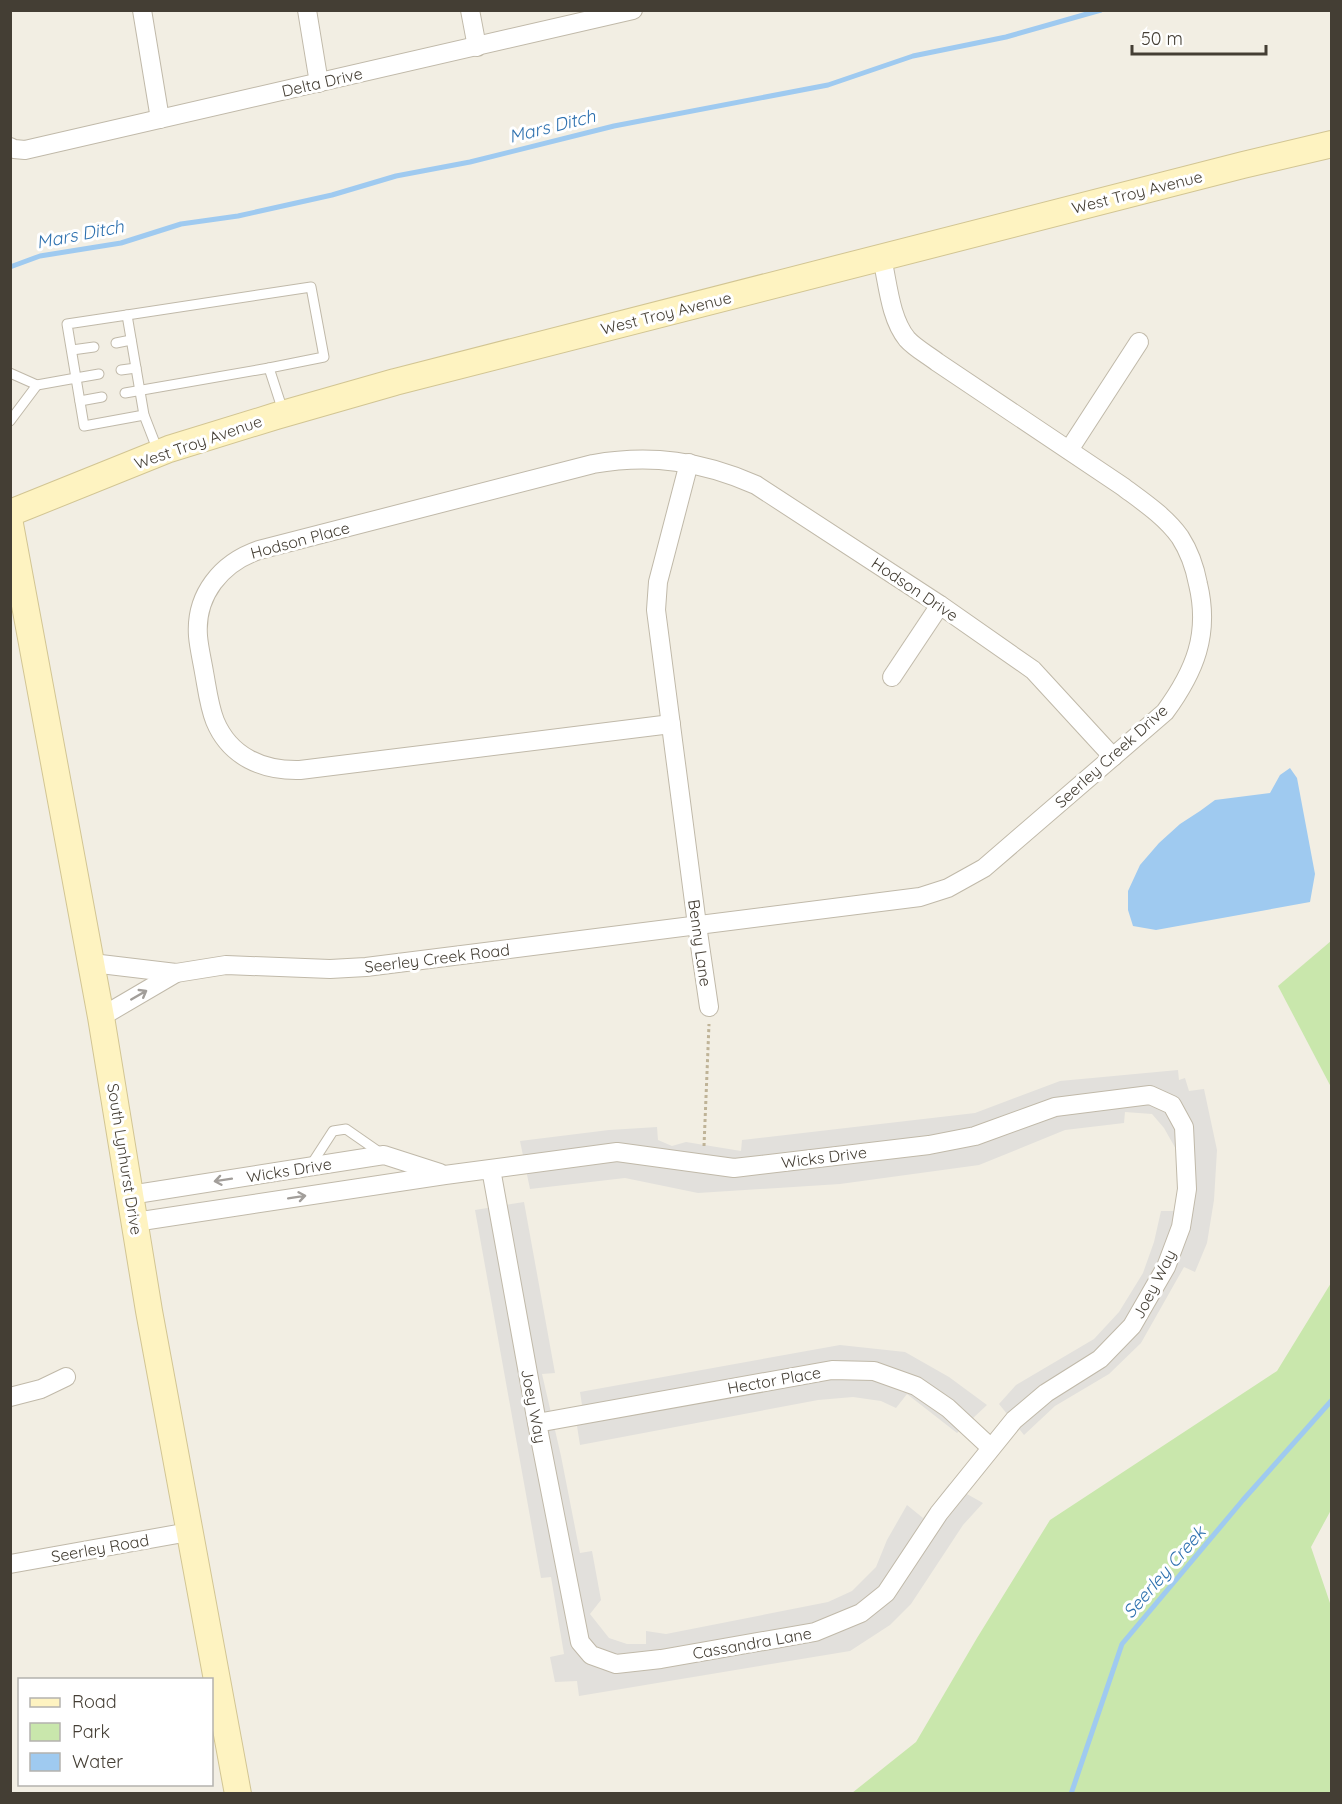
<svg xmlns="http://www.w3.org/2000/svg" width="1342" height="1804" viewBox="0 0 1342 1804" font-family="Quicksand,sans-serif">
  <style>
    .green { fill: #c9e7ac }
    .parking { fill: #e2e0dc }
    .water { fill: #9fcaf0 }
    .lines { fill: none; stroke-linecap: round; stroke-linejoin: round }
    .stream { stroke: #9fcaf0; stroke-width: 5 }
    .lane-casing { stroke: #c0b9a9; stroke-width: 11 }
    .street-casing { stroke: #c0b9a9; stroke-width: 20 }
    .secondary-casing { stroke: #d2c593; stroke-width: 28 }
    .path { stroke: #bfb397; stroke-width: 3; stroke-dasharray: 3 3; stroke-linecap: butt }
    .lane { stroke: #fff; stroke-width: 9 }
    .street { stroke: #fff; stroke-width: 18 }
    .secondary { stroke: #fef3c1; stroke-width: 26 }
    .oneway { stroke: #a29e9a }
    .labels { text-anchor: middle; dominant-baseline: central; stroke-width: 6; stroke-linejoin: round; paint-order: stroke }
    .street-label { font-size: 16px; fill: #443e34; stroke: #fff }
    .water-label { font-size: 18px; font-style: italic; fill: #2e71af; stroke: #fff }
  </style>
  <rect width="100%" height="100%" fill="#f2eee3"/>
  <!-- green -->
  <g class="green">
    <path d="M1331 941V1087L1278 986Z"/>
    <path d="M1331 1283V1510L1311 1547 1331 1606V1793H838H852L916 1742 977 1638 1050 1520 1277 1371Z"/>
  </g>
  <!-- parking -->
  <g class="parking">
    <path d="M1178 1070 1179 1080 1185 1078 1189 1091 1204 1089 1217 1150 1214 1200 1207 1243 1195 1272 1184 1267 1141 1343 1109 1374 1055 1406 1024 1435 999 1404 1016 1385 1094 1339 1119 1312 1143 1273 1154 1242 1161 1211H1177V1151L1164 1128 1152 1114 1125 1112 1124 1123 1065 1130 979 1165 840 1184 698 1193 625 1178 530 1189 520 1141 609 1130 657 1127 658 1140 672 1146 686 1142 741 1151 742 1140 975 1113 1060 1081Z"/>
    <path d="M524 1202 555 1373 542 1374 561 1456 580 1553 592 1551 601 1600 590 1614 609 1638 627 1644H646V1631L666 1634 828 1602 852 1591 876 1567 887 1540 907 1505 923 1518 949 1484 983 1503 963 1525 911 1604 890 1625 850 1651 579 1696 577 1681 555 1682 550 1657 564 1654 551 1577 541 1578 475 1210Z"/>
    <path d="M840 1345 905 1352 949 1377 987 1405 957 1433 907 1394 896 1408 881 1401 853 1397 818 1400 580 1445 577 1426 582 1405 580 1392Z"/>
  </g>
  <!-- water -->
  <path class="water" d="M1290 768 1297 778 1315 874 1310 902 1156 930 1133 926 1128 910V891L1140 865 1159 843 1180 824 1200 811 1215 800 1270 793 1280 775Z"/>
  <g class="lines">
    <!-- stream -->
    <g class="stream">
      <path d="M10 267 40 256 121 243 181 224 238 216 332 195 396 176 470 162 614 126 828 85 913 56 1006 37 1101 10"/>
      <path d="M1071 1794 1122 1644 1243 1500 1332 1400"/>
    </g>
    <!-- lane casing -->
    <g class="lane-casing">
      <g id="lane">
        <path d="M127 315 311 287 324 357 269 368"/>
        <path d="M116 343 131 340"/>
        <path d="M72 350 94 347"/>
        <path d="M121 370 136 368"/>
        <path d="M10 373 37 385 76 378 84 426 144 415"/>
        <path d="M99 374 76 378 67 324 127 315 144 415 158 451"/>
        <path d="M125 393 269 368 283 411"/>
        <path d="M80 401 102 397"/>
        <path d="M10 421 37 385"/>
        <path d="M311 1165 333 1131 346 1129 382 1154"/>
      </g>
    </g>
    <!-- street casing -->
    <g class="street-casing">
      <g id="street">
        <path d="M142 10 160 119"/>
        <path d="M307 10 319 83"/>
        <path d="M470 10 477 47"/>
        <path d="M10 147 14 149 25 150 633 10"/>
        <path d="M1069 450 1139 342"/>
        <path d="M689 463 658 582 656 610 697 925 709 1007"/>
        <path d="M892 677 940 605"/>
        <path d="M671 724 300 770C263 771 230 757 215 721 209 706 207 688 204 672 202 660 199 648 198 636 195 595 221 563 259 550L593 464C651 454 702 461 756 485L940 605 1033 670 1113 757"/>
        <path d="M92 963 176 973 226 965 330 969 366 967 920 897 948 888 984 868 1165 712C1195 671 1210 634 1198 584 1195 568 1189 551 1180 537 1165 516 1142 501 1122 486L937 362C928 355 915 348 907 339 890 318 888 284 882 258"/>
        <path d="M101 1017 176 973"/>
        <path d="M130 1195 384 1155 440 1173"/>
        <path d="M135 1222 445 1175 617 1152 734 1168 929 1145 975 1136 1055 1107 1150 1095 1172 1105 1184 1127 1187 1189 1181 1227 1166 1267 1132 1326 1100 1359 1046 1393 1014 1420 939 1513 886 1593 861 1613 815 1632 661 1659 616 1664 591 1655 580 1642 537 1423 491 1169"/>
        <path d="M10 1397 41 1389 66 1377"/>
        <path d="M537 1423 832 1370 874 1371 916 1386 948 1408 990 1447"/>
        <path d="M10 1564 189 1532"/>
      </g>
    </g>
    <!-- secondary casing -->
    <g class="secondary-casing">
      <g id="secondary">
        <path d="M10 513 169 449 276 416 395 382 1243 165 1332 144"/>
        <path d="M10 524 101 1017 149 1311 238 1794"/>
      </g>
    </g>
    <!-- path -->
    <path class="path" d="M704 1146 709 1024"/>
    <!-- lane -->
    <use href="#lane" class="lane"/>
    <!-- street -->
    <use href="#street" class="street"/>
    <!-- secondary -->
    <use href="#secondary" class="secondary"/>
  </g>
  <!-- one-way arrows -->
  <defs><path id="oneway-shaft" d="M-6 0H5M1.5-3L5.5 0L1.5 3" fill="none" stroke-width="1.6" stroke-linecap="round" stroke-linejoin="round" transform="scale(1.5)"/></defs>
  <g class="oneway">
    <use href="#oneway-shaft" transform="translate(139 995) rotate(-30)"/>
    <use href="#oneway-shaft" transform="translate(223 1180) rotate(171)"/>
    <use href="#oneway-shaft" transform="translate(297 1197) rotate(-9)"/>
  </g>
  <g class="labels">
    <!-- street labels -->
    <g class="street-label">
      <text transform="translate(322 82) rotate(-13)">Delta Drive</text>
      <text transform="translate(1137 192) rotate(-14)">West Troy Avenue</text>
      <text transform="translate(666 313) rotate(-14)">West Troy Avenue</text>
      <text transform="translate(198 442) rotate(-19)">West Troy Avenue</text>
      <text transform="translate(300 540) rotate(-15)">Hodson Place</text>
      <text transform="translate(915 589) rotate(34)">Hodson Drive</text>
      <text transform="translate(1111 756) rotate(-42)">Seerley Creek Drive</text>
      <text transform="translate(700 943) rotate(82)">Benny Lane</text>
      <text transform="translate(437 958) rotate(-7)">Seerley Creek Road</text>
      <text transform="translate(824 1157) rotate(-7)">Wicks Drive</text>
      <text transform="translate(125 1159) rotate(81)">South Lynhurst Drive</text>
      <text transform="translate(289 1170) rotate(-9)">Wicks Drive</text>
      <text transform="translate(1154 1284) rotate(-63)">Joey Way</text>
      <text transform="translate(774 1380) rotate(-10)">Hector Place</text>
      <text transform="translate(534 1406) rotate(79)">Joey Way</text>
      <text transform="translate(100 1548) rotate(-10)">Seerley Road</text>
      <text transform="translate(752 1643) rotate(-10)">Cassandra Lane</text>
    </g>
    <!-- water labels -->
    <g class="water-label">
      <text transform="translate(552 126) rotate(-14)">Mars Ditch</text>
      <text transform="translate(80 234) rotate(-11)">Mars Ditch</text>
      <text transform="translate(1164 1572) rotate(-49)">Seerley Creek</text>
    </g>
  </g>
  <!-- border -->
  <rect width="1342" height="1804" fill="none" stroke="#443e34" stroke-width="24"/>
  <!-- legend -->
  <rect x="18" y="1678" width="195" height="108" fill="#ffffff" stroke="#b4b2ae" stroke-width="1.5"/>
  <rect x="30" y="1698" width="30" height="9" fill="#fef3c1" stroke="#b4b2ae" stroke-width="1.5"/>
  <text x="72" y="1708" font-size="18" fill="#443e34">Road</text>
  <rect x="30" y="1723" width="30" height="18" fill="#c9e7ac" stroke="#b4b2ae" stroke-width="1.5"/>
  <text x="72" y="1738" font-size="18" fill="#443e34">Park</text>
  <rect x="30" y="1753" width="30" height="18" fill="#9fcaf0" stroke="#b4b2ae" stroke-width="1.5"/>
  <text x="72" y="1768" font-size="18" fill="#443e34">Water</text>
  <!-- scale -->
  <path d="M1132 45v9h134v-9" fill="none" stroke="#443e34" stroke-width="3"/>
  <text x="1141" y="45" font-size="18" fill="#443e34" stroke="#ffffff" stroke-width="4.5" paint-order="stroke">50 m</text>
</svg>
